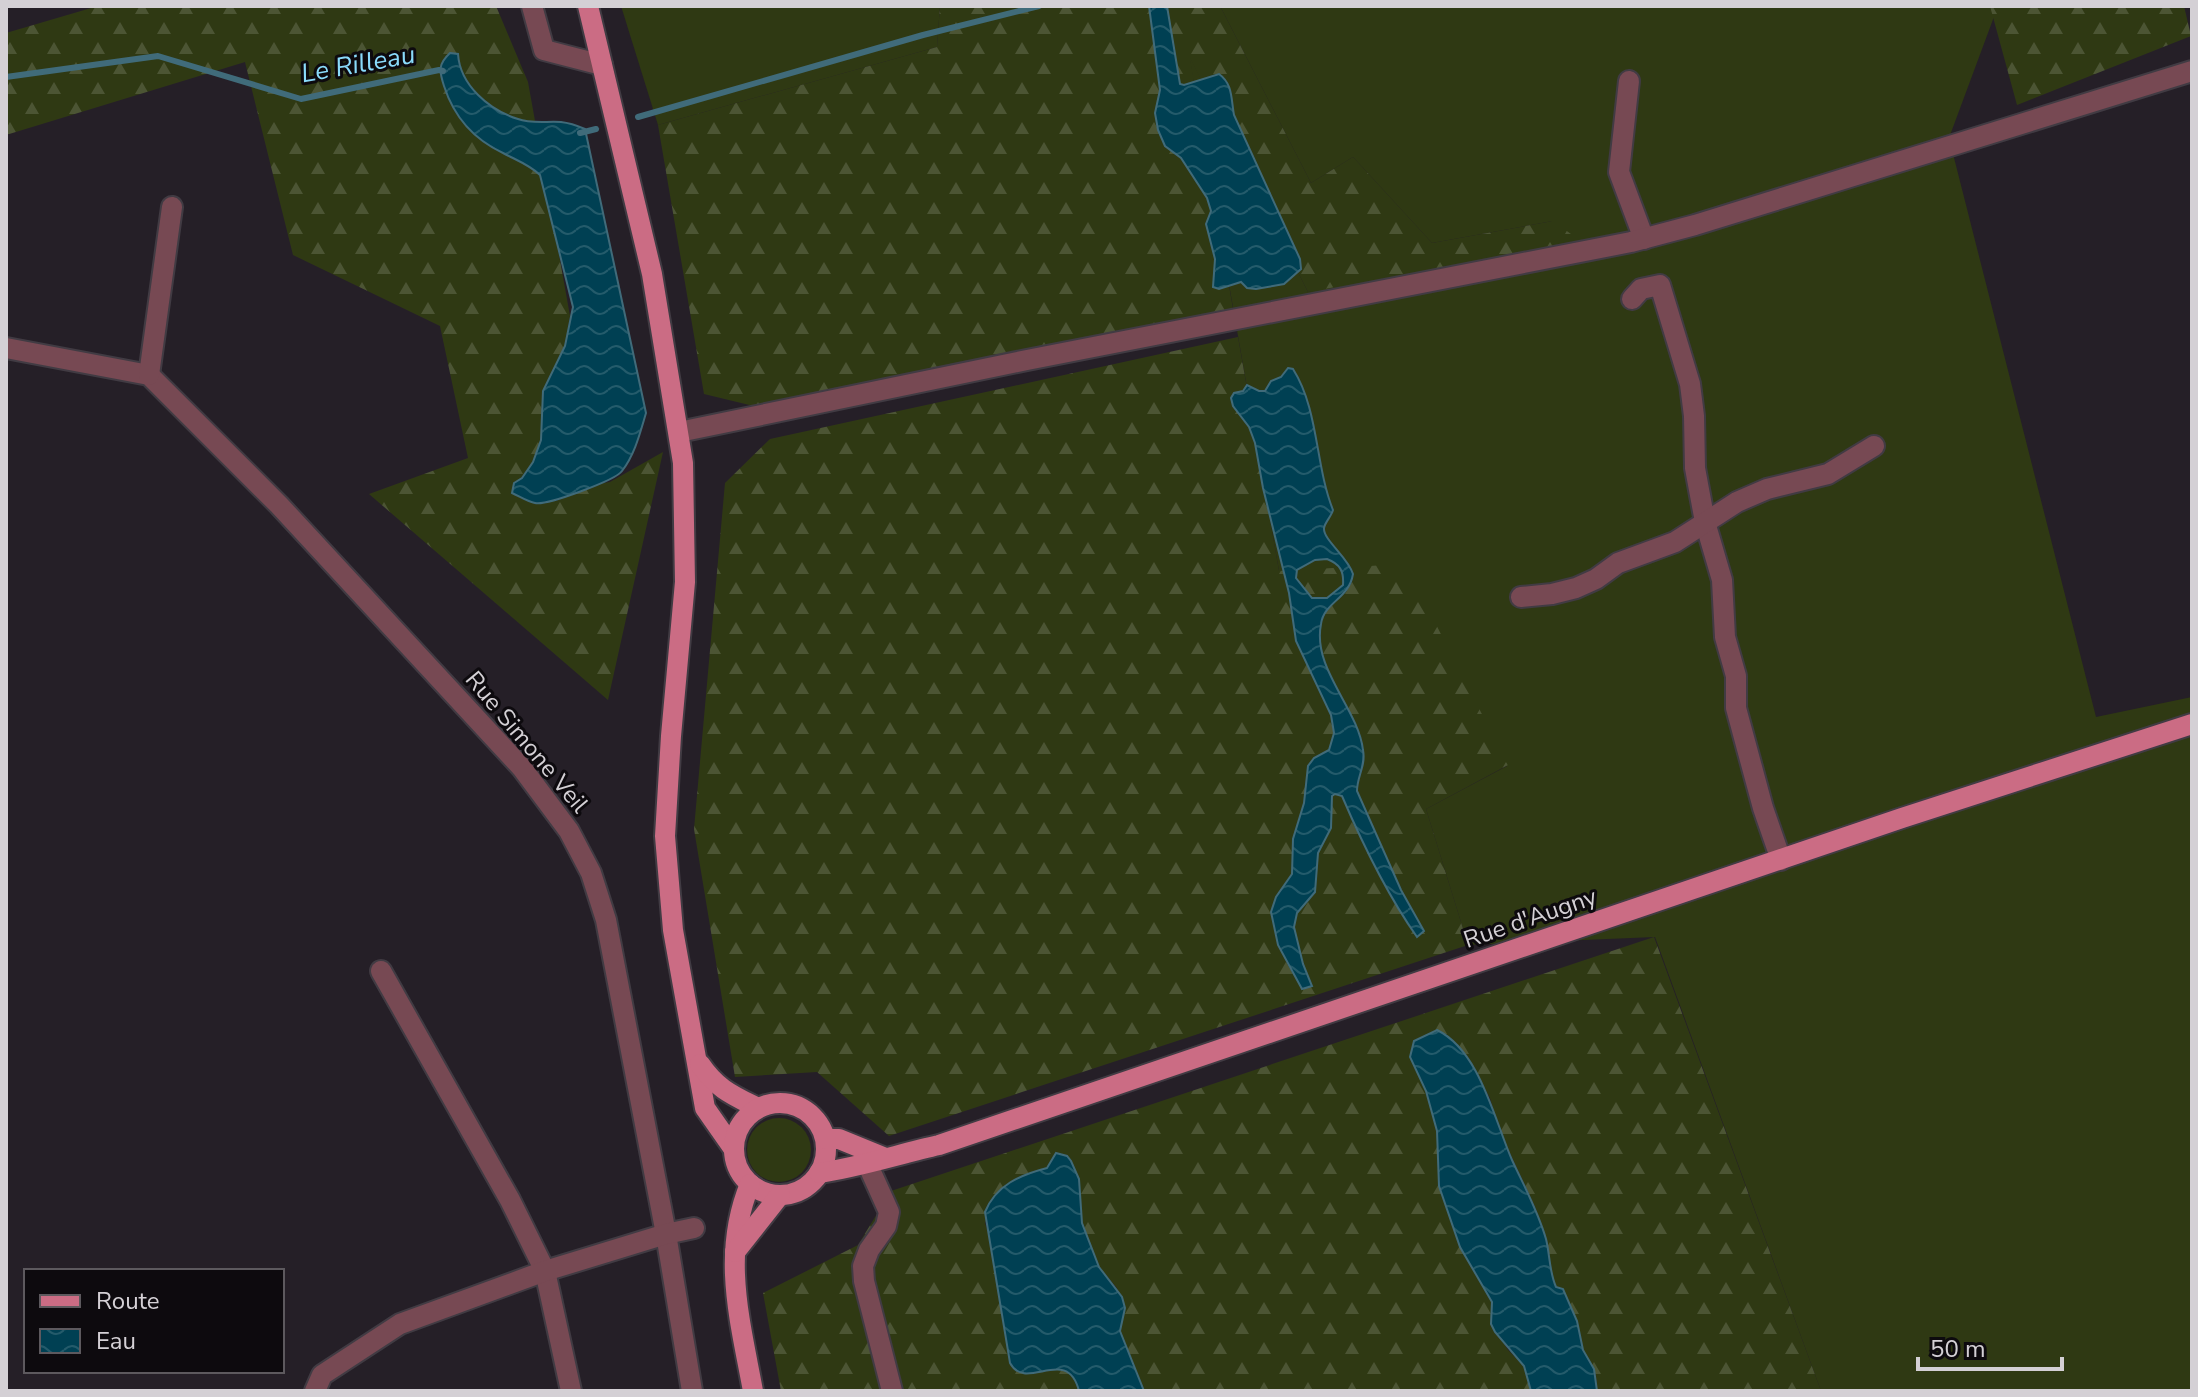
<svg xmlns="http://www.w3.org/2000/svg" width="2198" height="1397" viewBox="0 0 2198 1397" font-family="'Nunito Sans',sans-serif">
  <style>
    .grass { fill: #2f3913 }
    .forest { fill: url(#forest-firs) }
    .water { fill: url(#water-waves); stroke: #406b7a; stroke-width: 2; fill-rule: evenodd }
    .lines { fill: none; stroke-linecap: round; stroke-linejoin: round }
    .stream { stroke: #406b7a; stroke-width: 6 }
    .minor-casing { stroke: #413b43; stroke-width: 24 }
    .major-casing { stroke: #413b43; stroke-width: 24 }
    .minor { stroke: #774953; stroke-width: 20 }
    .major { stroke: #cb6c84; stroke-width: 20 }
    .labels { text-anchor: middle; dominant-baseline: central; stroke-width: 6; stroke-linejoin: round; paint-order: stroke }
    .street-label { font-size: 24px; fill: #d4d0d5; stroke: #0d0a0e }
    .water-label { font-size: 26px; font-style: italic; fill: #8adbfb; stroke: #0d0a0e }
  </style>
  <defs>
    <pattern id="forest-firs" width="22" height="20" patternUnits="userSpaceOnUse" patternTransform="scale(2)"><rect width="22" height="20" fill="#2f3913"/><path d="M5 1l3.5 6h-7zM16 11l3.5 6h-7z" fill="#4c5534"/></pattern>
    <pattern id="water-waves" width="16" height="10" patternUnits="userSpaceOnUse" patternTransform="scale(2)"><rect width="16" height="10" fill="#004053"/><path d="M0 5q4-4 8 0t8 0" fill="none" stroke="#245b6b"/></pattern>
  </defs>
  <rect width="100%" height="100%" fill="#251f27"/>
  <!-- grass -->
  <g class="grass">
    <path d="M621 6H940L937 47 658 125Z"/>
    <path d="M1220 6H1998L1949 138 2096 717 2192 697V1391H1821L1655 937 1468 945 1426 809 1507 766 1279 571 1189 55 1308 292 1553 221 1432 243 1353 157 1311 183Z"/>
    <circle cx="779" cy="1150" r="32"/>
  </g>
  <!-- forest -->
  <g class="forest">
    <path d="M98 6H496L528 82 570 316 565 346 543 391 541 440 533 462 521 478 556 501 592 485 610 482 663 452 608 700 369 494 468 458 440 326 293 255 245 62 6 135V33Z"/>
    <path d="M940 6H1220L1311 183 1353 157 1432 243 1553 221 1582 242 1308 292 1190 58 1233 309 770 410 704 394 658 125 937 47Z"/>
    <path d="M1990 6H2184L2191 36 2017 105Z"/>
    <path d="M1238 337 1279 571 1405 564 1508 765 1426 809 1468 945 889 1136 817 1072 735 1077 694 829 725 483 770 439Z"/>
    <path d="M1654 937 1821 1391H1597L1596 1375 1583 1350 1577 1321 1567 1297 1556 1287 1552 1278 1546 1241 1536 1209 1500 1132 1490 1098 1468 1057 1455 1042 1410 1057 1426 1091 1437 1131 1439 1186 1460 1247 1492 1302 1491 1324 1508 1350 1524 1366 1531 1391H1144L1120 1331 1122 1319 1117 1288 1099 1267 1082 1223 1079 1179 1071 1161 1056 1154 1047 1168C1004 1180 1005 1186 985 1223L991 1242 1010 1363C1026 1392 1067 1345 1079 1391H781L763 1293 858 1245 891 1191Z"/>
  </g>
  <!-- water -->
  <g class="water">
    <path d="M1149 6H1167L1180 84 1184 85 1219 74C1233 84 1231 99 1234 115L1300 259 1301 269 1284 284 1256 289 1247 288 1241 282 1219 289 1213 287 1215 259 1206 224 1211 211 1207 198 1181 158 1165 146 1158 130 1155 113 1160 90Z"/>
    <path d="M450 53 458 54C460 85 489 110 518 119 531 124 547 121 561 122 570 123 578 126 585 129L646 413C640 433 635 454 622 471 616 480 546 506 535 503 528 502 519 496 512 493L514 483 522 478 533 462 541 440 543 391 565 346 573 307 540 175C530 165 516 160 503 153 473 139 454 117 444 86 439 71 438 64 450 53Z"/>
    <path d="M1288 368 1293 369C1319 410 1315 465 1333 510 1331 517 1325 522 1324 528 1323 540 1348 557 1353 574 1349 599 1324 602 1321 624 1312 669 1358 708 1363 750 1366 766 1357 776 1357 791L1401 890 1424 931 1417 937C1386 893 1363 845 1342 796L1335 794 1332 796 1331 828 1318 853 1315 892 1297 913 1294 927 1303 964 1312 986 1302 989 1278 945 1271 912 1276 897 1292 874 1293 839 1304 803 1308 766 1314 758 1329 750 1334 733 1331 715 1296 641 1289 593 1263 488 1255 443 1249 427 1233 406 1231 398 1234 393 1243 391 1247 385 1259 391H1265L1271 381 1281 377ZM1327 559C1340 564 1344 571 1343 585L1327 598H1312L1296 578 1297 570 1315 560Z"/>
    <path d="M1437 1030C1480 1051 1494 1119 1512 1160 1524 1186 1538 1211 1546 1239 1550 1255 1549 1271 1556 1287L1563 1289 1577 1321 1583 1350 1594 1369 1597 1391H1531L1524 1366 1495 1332 1491 1324 1492 1302 1460 1247 1439 1186 1437 1131 1426 1091 1410 1057 1414 1041Z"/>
    <path d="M1056 1153 1067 1156 1071 1161 1079 1179 1082 1223 1099 1267 1122 1297 1125 1308 1120 1331 1144 1391H1079C1067 1344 1026 1393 1010 1363L985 1212C996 1185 1020 1175 1047 1168Z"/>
  </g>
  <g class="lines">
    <!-- stream -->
    <g class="stream">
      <path d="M6 77 158 56 301 99 439 70 443 71"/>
      <path d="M638 117 923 35 1039 6"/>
      <path d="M580 133 596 129"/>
    </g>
    <!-- minor casing -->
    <g class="minor-casing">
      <g id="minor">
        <path d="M532 6 544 50 602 65"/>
        <path d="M1629 81 1619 172 1644 239"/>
        <path d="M1632 299 1641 289 1660 285 1690 384 1694 416 1695 468 1705 522 1722 580 1725 637 1736 676V708L1763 808 1781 860"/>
        <path d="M6 348 149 375 279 505 522 768 569 831 591 873 606 920 666 1234 692 1391"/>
        <path d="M149 375 172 207"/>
        <path d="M679 432 1027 360 1631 242 1695 225 2192 71"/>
        <path d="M1521 597 1552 594 1576 588 1596 579 1618 563 1675 542 1737 502 1767 489 1828 474 1874 446"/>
        <path d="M381 971 510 1200 545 1271 571 1391"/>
        <path d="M867 1163 889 1212 886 1226 869 1250 863 1266 864 1281 892 1391"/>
        <path d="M315 1391 322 1375 400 1324 545 1271 666 1234 694 1228"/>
      </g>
    </g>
    <!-- major casing -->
    <g class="major-casing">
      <g id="major">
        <path d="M588 6 652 274 683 463 685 582 671 736 665 836 673 930 705 1108 733 1148"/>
        <path d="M700 1064C717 1089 732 1095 758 1108"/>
        <circle cx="780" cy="1149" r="46"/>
        <path d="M826 1139H839L883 1157"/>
        <path d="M819 1173C860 1167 899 1154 939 1145L1902 818 2192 724"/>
        <path d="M750 1184C721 1254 740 1320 753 1391"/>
        <path d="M735 1252 780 1195"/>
      </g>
    </g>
    <!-- minor -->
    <use href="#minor" class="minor"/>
    <!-- major -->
    <use href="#major" class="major"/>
  </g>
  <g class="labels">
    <!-- street labels -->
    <g class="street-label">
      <text transform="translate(527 742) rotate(50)">Rue Simone Veil</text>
      <text transform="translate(1530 918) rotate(-19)">Rue d'Augny</text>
    </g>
    <!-- water labels -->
    <g class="water-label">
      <text transform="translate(358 64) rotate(-10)">Le Rilleau</text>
    </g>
  </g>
  <!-- border -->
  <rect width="2198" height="1397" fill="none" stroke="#d4d0d5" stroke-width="16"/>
  <!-- legend -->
  <rect x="24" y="1269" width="260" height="104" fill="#0d0a0e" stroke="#5d595e" stroke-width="2"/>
  <rect x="40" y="1295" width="40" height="12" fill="#cb6c84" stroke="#5d595e" stroke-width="2"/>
  <text x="96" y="1309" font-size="24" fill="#d4d0d5">Route</text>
  <rect x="40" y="1329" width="40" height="24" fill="url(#water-waves)" stroke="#5d595e" stroke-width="2"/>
  <text x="96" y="1349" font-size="24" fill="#d4d0d5">Eau</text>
  <!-- scale -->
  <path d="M1918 1357v12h144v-12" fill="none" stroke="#d4d0d5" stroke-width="4"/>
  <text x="1930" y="1357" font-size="24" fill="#d4d0d5" stroke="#0d0a0e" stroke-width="6" paint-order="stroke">50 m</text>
</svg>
